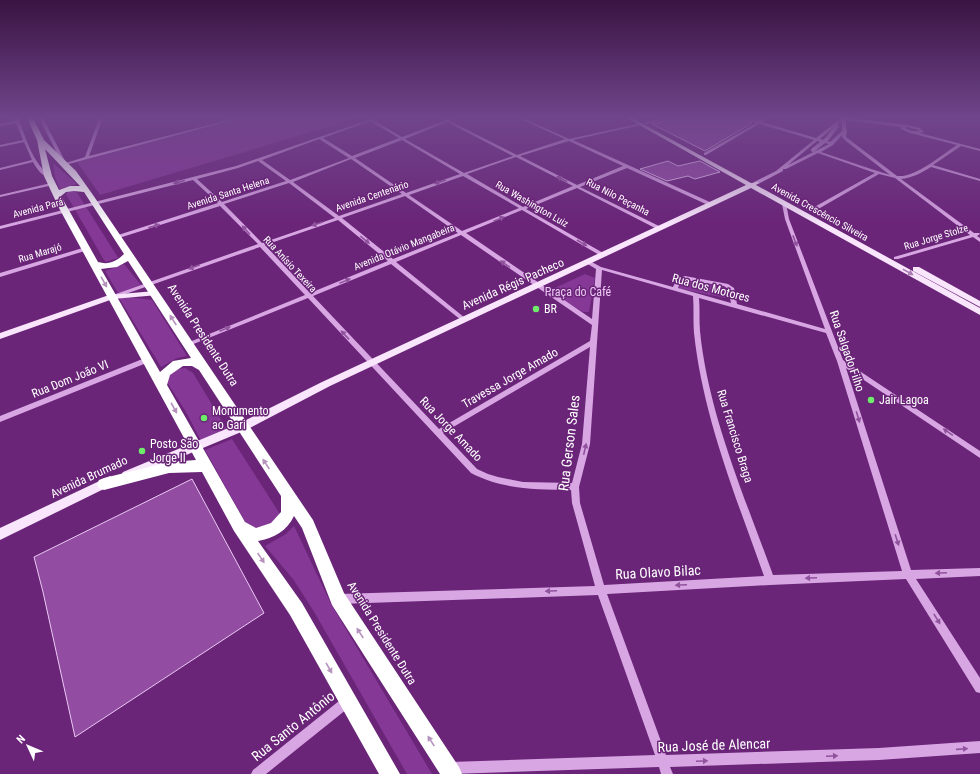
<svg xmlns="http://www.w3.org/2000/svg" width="980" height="774" viewBox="0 0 980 774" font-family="'Roboto Condensed',sans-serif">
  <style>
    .green { fill: #853896 }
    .building { fill: #924ca2; stroke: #ebc9f3 }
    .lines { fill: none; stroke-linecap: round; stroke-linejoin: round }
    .minor { fill: #d8a6e3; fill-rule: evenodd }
    .major { fill: #f9e6fc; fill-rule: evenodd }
    .highway { fill: #fff; fill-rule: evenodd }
    .minor-bridge { stroke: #d8a6e3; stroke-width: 4 }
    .oneway { fill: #90529d }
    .oneway2 { fill: #aa7bb3 }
    .oneway3 { fill: #b492bc }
    .poi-dot { fill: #6eed6a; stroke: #6a2478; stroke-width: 1.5 }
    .labels { text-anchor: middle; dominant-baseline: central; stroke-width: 3; stroke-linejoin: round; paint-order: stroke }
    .far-street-label { font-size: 10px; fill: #fff; stroke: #6a2478 }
    .street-label { font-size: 12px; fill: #fff; stroke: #6a2478 }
    .park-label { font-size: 12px; fill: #ebc9f3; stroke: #6a2478 }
    .poi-label { font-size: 12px; fill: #fff; stroke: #6a2478; text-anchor: start }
    .near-street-label { font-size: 14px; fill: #fff; stroke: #6a2478 }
  </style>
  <rect width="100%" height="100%" fill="#6a2478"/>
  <!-- green -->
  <g class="green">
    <path d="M242 118H358L100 195 77 162Z"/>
    <path d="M53 163 77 184 60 189 55 177Z"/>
    <path d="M69 191H76L117 256 118 258 106 262 104 260 66 194Z"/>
    <path d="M124 264 141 285 118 293 105 271Z"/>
    <path d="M585 274 595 278 589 312H583L548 291Z"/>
    <path d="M684 280 723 287 726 289 725 298 681 289 679 288 681 281Z"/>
    <path d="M128 297 152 300 187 356 177 358 161 367 119 298Z"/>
    <path d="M185 368 193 373 228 431 201 441 186 412 167 382C169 373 176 369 185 368Z"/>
    <path d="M232 439 280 514 264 531 248 527 205 450Z"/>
    <path d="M294 526 331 604 432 774H407L313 610 293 579 265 546 286 534Z"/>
  </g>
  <!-- building -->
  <g class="building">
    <path d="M675 118H738L752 123 705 151 652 124Z"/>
    <path d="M668 161 678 166 700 161 720 172 695 179 688 176 667 181 640 169Z"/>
    <path d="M192 479 264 613 75 737 43 592 34 557Z"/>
  </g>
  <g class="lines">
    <!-- minor -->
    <g class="minor">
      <path d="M14 118H18C26 137 32 163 50 175V177C42 177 37 169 33 162L0 170V168L32 160 24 142 0 147V145L23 140 16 123 0 126V124L15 121Z"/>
      <path d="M39 118H43L66 163 85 157 99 118H103L89 156 236 118H241L65 165 62 163Z"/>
      <path d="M374 118H378L373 120 402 137 444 121V119L447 120 457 118 450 121 517 155 565 139 520 119 519 118H523L569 139 642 123 643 124 641 125 573 140 712 203V205H708L627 168 580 187 661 227V229H657L577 188 526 209 605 254V256H601L522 210 466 233 592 319 596 269 586 263V261L588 260 601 267 673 287 677 279 685 276 728 284 734 288 737 304 825 329 785 219 782 204 786 203 789 219 843 360 980 451V458L846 368 911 570 980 568V576L916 579 980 678V693L976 692 906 579 770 585 607 594 666 755 879 748 980 741V753L879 760 670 767 673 774H661L659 767 451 774 447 772 445 768 447 764 451 762 655 755 598 595 339 604 336 602 334 599 336 596 339 594 595 586 572 503 571 490C535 489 504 490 471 473L308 298 191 345H187L186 344 187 343 305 295 260 247 114 298H110V296L258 244 220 206 119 238H115V236L218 203 193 180 0 229V226L236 166ZM370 121 399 138 352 156 323 138ZM447 122 513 156 464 173 405 139ZM319 139 349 158 290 180 262 160ZM402 140 460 174 406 193 355 158ZM569 141 623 166 577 185 520 156ZM516 157 573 186 523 207 467 174ZM351 159 402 194 339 216 293 182ZM258 161 286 181 222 202 197 179 238 168ZM463 176 519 208 462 231 409 195ZM289 183 335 218 262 243 224 204ZM405 196 458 233 393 259 342 218ZM338 220 388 261 310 293 265 245ZM461 235 592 325 590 341 439 429 313 296 391 264 461 320H465L466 319 465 318 396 262ZM602 270 693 296C694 308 693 320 694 333 703 417 736 497 764 576L604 585 580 503 579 487 590 444ZM685 280 724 286 728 289 731 303 678 288 681 281ZM699 298 826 333 837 361 902 571 773 575C745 498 708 413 700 331 699 320 700 309 699 298ZM590 347 582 444 572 483 523 482 498 477 488 474 477 469 443 433Z"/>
      <path d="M663 118H668L646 124 644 123Z"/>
      <path d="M742 118H747L758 121 764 118H768L762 122 816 138 841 118H852L907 125 920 128 924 132 920 133 980 149V151L961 146 933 165 980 179V181L931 167C921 173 912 178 901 179L974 233H979L980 234 977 236 980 238V242L973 237 898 259H894V257L970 235 895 178 879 174 813 212H809V210L875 173 818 153 786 169H783V171L758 184H754V182L776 171 814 140 759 124 706 155H704V153L756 123ZM845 120 902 127H901V129L910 133 957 145C941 155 916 178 897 176L846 137 847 130 846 129V121ZM840 122H842V131L830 142 820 139ZM907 127 918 130 919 131H912L905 128ZM842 135V137L846 141 890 175 865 167 821 152 833 145ZM817 141 829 144 788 165Z"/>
      <path d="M51 183H53V185L0 197V195Z"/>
      <path d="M86 247 88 248V250L0 277V273Z"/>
      <path d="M145 358H149L150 360 149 362 0 422V416Z"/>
      <path d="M348 696 352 697 353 701 352 705 266 774H251L253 770 344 697Z"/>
    </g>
    <!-- major -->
    <g class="major">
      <path d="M627 118H632L751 183 758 182 759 183 756 185 980 308V315L751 188 330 386 246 430 131 478 127 480 123 478 121 475 123 472 238 424 322 382 746 185Z"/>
      <path d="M913 267H919L980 301V307L913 271Z"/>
      <path d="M155 291 159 293 158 295 113 299 0 339V333L109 295Z"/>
      <path d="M110 476 114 478 116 481 114 484 0 540V528Z"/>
    </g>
    <!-- highway -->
    <path class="highway" d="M27 118H33L44 140 76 171 93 195 313 520 344 593 459 767 462 774H440L332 605 302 528 294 516C287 531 274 538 258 541L302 603 400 774H379L290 615 234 531 202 472 169 473 104 490 99 488 97 484 99 480 104 478 169 462 196 460 59 208 44 176 37 140ZM45 149 80 186H70L59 190 52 176ZM74 191 84 192 124 254C116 262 108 265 98 262L61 196 66 192ZM128 261 191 358 173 361 160 372 101 269 117 267ZM183 366H192L199 370 281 496V512L271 523 256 528 245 522 167 385 170 375Z"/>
    <!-- minor-bridge -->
    <path class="minor-bridge" d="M813 150 827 139 837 126"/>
  </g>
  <!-- one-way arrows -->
  <defs><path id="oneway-solid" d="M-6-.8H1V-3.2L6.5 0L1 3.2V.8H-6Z"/></defs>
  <g class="oneway">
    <use href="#oneway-solid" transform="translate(562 179) rotate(-153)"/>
    <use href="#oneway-solid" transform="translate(179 182) rotate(166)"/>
    <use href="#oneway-solid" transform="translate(440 182) rotate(161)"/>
    <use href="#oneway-solid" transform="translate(499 219) rotate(-22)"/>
    <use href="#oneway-solid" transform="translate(317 224) rotate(161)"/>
    <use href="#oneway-solid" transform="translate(154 226) rotate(-17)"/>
    <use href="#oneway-solid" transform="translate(246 230) rotate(-132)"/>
    <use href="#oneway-solid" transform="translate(365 240) rotate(39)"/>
    <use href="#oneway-solid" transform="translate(795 241) rotate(69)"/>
    <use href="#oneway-solid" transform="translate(582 243) rotate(30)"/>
    <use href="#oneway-solid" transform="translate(505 264) rotate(-145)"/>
    <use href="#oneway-solid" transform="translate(194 267) rotate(160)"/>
    <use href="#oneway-solid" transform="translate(345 281) rotate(-22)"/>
    <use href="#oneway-solid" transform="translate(225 329) rotate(-22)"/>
    <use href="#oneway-solid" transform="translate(345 335) rotate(-133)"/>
    <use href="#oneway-solid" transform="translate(858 417) rotate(73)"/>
    <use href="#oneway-solid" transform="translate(948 432) rotate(-145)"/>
    <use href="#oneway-solid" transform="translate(585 449) rotate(-77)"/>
    <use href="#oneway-solid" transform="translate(897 540) rotate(72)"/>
    <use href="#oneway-solid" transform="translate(941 573) rotate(178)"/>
    <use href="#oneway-solid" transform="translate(811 578) rotate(177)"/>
    <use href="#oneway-solid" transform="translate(681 585) rotate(177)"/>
    <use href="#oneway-solid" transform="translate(551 591) rotate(178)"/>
    <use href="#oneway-solid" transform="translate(937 619) rotate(58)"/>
    <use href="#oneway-solid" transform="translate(962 749) rotate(-4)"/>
    <use href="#oneway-solid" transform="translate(832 756) rotate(-2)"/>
    <use href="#oneway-solid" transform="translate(702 761) rotate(-2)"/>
  </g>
  <use class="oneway2" href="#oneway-solid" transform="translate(908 272) rotate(29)"/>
  <g class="oneway3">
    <use href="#oneway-solid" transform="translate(104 282) rotate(61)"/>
    <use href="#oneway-solid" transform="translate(173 320) rotate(-123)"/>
    <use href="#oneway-solid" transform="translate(174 408) rotate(61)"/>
    <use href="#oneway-solid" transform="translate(266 464) rotate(-124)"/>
    <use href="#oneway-solid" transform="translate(261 558) rotate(56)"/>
    <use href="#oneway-solid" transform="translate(360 633) rotate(-123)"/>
    <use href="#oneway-solid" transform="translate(329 668) rotate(60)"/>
    <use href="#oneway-solid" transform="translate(431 741) rotate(-123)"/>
  </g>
  <!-- sky -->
  <linearGradient id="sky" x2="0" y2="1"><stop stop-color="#3a1442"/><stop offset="0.52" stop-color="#70458b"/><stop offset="1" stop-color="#70458b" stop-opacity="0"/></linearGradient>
  <rect width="980" height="226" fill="url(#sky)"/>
  <!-- markers -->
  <g class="poi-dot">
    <circle cx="536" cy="309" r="4"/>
    <circle cx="871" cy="400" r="4"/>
    <circle cx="204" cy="418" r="4"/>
    <circle cx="142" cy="451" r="4"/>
  </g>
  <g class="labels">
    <!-- far-street labels -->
    <g class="far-street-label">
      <text transform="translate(228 193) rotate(-18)">Avenida Santa Helena</text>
      <text transform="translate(372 196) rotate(-19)">Avenida Centenário</text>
      <text transform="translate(618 197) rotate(27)">Rua Nilo Peçanha</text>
      <text transform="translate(532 204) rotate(30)">Rua Washington Luiz</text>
      <text transform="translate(38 208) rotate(-15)">Avenida Pará</text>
      <text transform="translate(820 212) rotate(29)">Avenida Crescêncio Silveira</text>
      <text transform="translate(936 237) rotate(-17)">Rua Jorge Stolze</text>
      <text transform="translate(404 247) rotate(-22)">Avenida Otávio Mangabeira</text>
      <text transform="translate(40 253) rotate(-17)">Rua Marajó</text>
      <text transform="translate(290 264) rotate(47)">Rua Anísio Texeira</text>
    </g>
    <!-- street labels -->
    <g class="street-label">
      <text transform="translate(513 284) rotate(-24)">Avenida Régis Pacheco</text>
      <text transform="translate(711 288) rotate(15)">Rua dos Motores</text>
      <text transform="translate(203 335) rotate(57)">Avenida Presidente Dutra</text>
      <text transform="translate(847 351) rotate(71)">Rua Salgado Filho</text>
      <text transform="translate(510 378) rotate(-30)">Travessa Jorge Amado</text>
      <text transform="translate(70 379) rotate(-22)">Rua Dom João VI</text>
      <text transform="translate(451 429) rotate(46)">Rua Jorge Amado</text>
      <text transform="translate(735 436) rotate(73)">Rua Francisco Braga</text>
      <text transform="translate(89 477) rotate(-25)">Avenida Brumado</text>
      <text transform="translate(382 633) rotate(58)">Avenida Presidente Dutra</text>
    </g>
    <!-- park labels -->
    <g class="park-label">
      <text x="578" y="292">Praça do Café</text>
    </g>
    <!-- poi labels -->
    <g class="poi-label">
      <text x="544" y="309">BR</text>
      <text x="879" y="400">Jair Lagoa</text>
      <text x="212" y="411">Monumento<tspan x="212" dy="14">ao Gari</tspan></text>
      <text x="150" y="444">Posto São<tspan x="150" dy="14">Jorge II</tspan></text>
    </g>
    <!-- near-street labels -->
    <g class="near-street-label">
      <text transform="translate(569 443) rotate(-83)">Rua Gerson Sales</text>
      <text transform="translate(658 572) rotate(-3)">Rua Olavo Bilac</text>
      <text transform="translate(293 726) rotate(-39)">Rua Santo Antônio</text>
      <text transform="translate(714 745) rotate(-2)">Rua José de Alencar</text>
    </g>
  </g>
  <!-- north arrow -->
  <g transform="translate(28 746) rotate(314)" stroke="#6a2478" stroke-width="3" paint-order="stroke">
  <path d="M0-3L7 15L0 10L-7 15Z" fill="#ffffff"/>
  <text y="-6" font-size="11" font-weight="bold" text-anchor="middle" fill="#ffffff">N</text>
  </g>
</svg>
